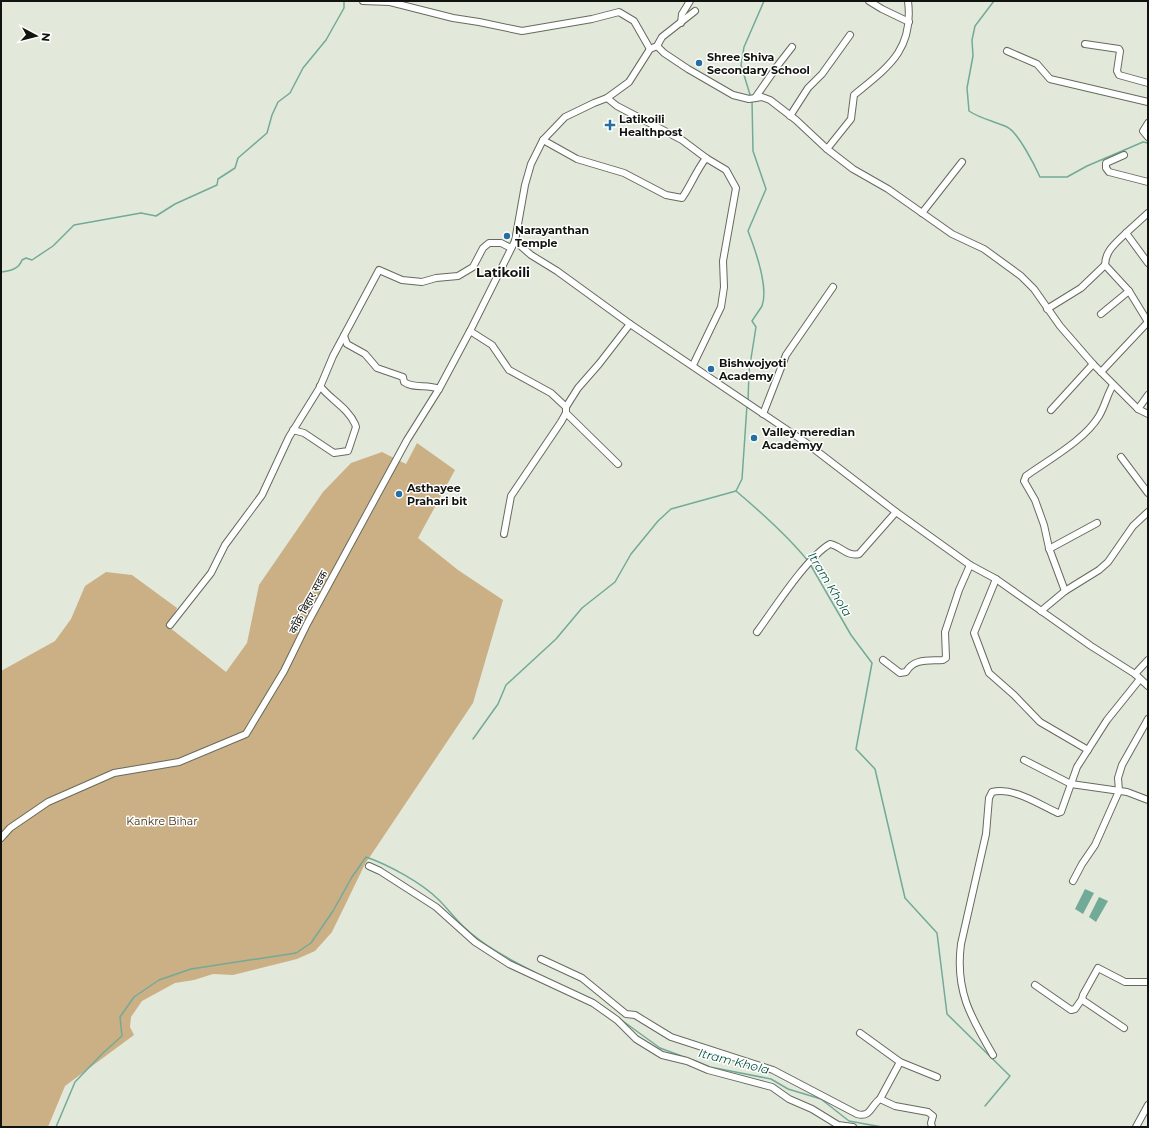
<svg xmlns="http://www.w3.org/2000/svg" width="1149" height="1128" viewBox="0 0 1149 1128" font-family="Montserrat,'Noto Sans Devanagari',sans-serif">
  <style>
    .forest { fill: #cbaf85 }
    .water { fill: #72aa98 }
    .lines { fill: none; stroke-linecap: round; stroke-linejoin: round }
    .stream { stroke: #72aa98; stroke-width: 1.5 }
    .minor-casing { stroke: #656b5d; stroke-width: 8 }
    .minor { stroke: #fff; stroke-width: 6 }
    .poi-dot { fill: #2470a3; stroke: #fff; stroke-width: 1.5 }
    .labels { text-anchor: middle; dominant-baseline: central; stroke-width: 3; stroke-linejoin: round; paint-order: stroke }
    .poi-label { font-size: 11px; font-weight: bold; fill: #11130e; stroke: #fff; text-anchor: start }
    .street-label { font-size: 11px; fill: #11130e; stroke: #fff }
    .park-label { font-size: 11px; fill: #422f0c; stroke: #fff }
    .water-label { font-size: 12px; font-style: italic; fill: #025342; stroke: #fff }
    .quarter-label { font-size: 13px; font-weight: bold; fill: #11130e; stroke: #fff }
  </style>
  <rect width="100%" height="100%" fill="#e3e9da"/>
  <!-- forest -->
  <path class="forest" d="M417 443 455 470 418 538 458 570 503 600 473 703 365 864 332 932 315 951 297 959 233 975 213 974 194 980 175 983 142 1001 131 1017 130 1027 134 1035 65 1086 48 1127H1V671L55 641 71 619 85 586 106 572 132 575 177 608 169 627 226 672 247 643 259 585 323 492 351 463 382 452 406 464Z"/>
  <!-- water -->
  <g class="water">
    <path d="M1085 889 1094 893 1083 914 1075 909Z"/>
    <path d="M1099 897 1108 901 1096 922 1089 917Z"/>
  </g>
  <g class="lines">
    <!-- stream -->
    <g class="stream">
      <path d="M994 1 975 26 972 40 973 56 967 88 969 111C981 119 994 121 1007 127 1018 132 1035 166 1040 177H1067L1087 166 1143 142 1148 143"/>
      <path d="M751 98 741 65 744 47 764 1"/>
      <path d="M1 272C10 271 19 269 22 260L26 258 32 260 53 246 74 225 141 213 156 216 175 204 217 185 218 179 235 168 238 158 267 133 272 115 278 102 290 93 303 68 326 40 344 8V1"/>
      <path d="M748 402 749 371 756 327 752 321C755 316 759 311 762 306 769 287 755 249 748 231L766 189 753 151 752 101"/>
      <path d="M747 405 742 479 736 491C762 513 787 535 808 561"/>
      <path d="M810 564 851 635 872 663 856 749 875 769 905 898 937 933 947 1014 1010 1076 985 1106"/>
      <path d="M473 739 498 704 506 685 556 639 582 608 615 582 631 554 658 521 671 509 736 491"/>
      <path d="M599 1004 614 1014"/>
      <path d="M620 1019 660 1048 687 1058"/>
      <path d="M693 1060 710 1067 771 1079 788 1089 821 1099 849 1121 882 1127"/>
      <path d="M56 1127 75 1082 103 1053 122 1036 120 1017 134 997 159 980 191 969 296 953 311 943 333 911 352 877 366 857C389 865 422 883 439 900 448 909 455 919 464 927 485 947 511 960 536 973"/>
    </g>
    <!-- minor casing -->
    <g class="minor-casing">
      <g id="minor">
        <path d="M363 1 390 2 453 18 479 22 522 31 592 19 619 12 634 21 650 49"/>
        <path d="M869 1 882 9 909 22"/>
        <path d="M681 23 682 14 690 1"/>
        <path d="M1085 44 1119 49 1120 51 1117 71 1119 75 1148 83"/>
        <path d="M657 46 664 53 688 69 733 95 749 99 762 97 770 100 796 120 827 149 853 169 888 189 952 234 984 249 1021 276 1034 289 1060 326 1093 364 1138 409 1148 414"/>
        <path d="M1007 51 1037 64 1050 79 1148 102"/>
        <path d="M607 98 617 106 682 140 706 158 726 170 736 188 723 261 724 287 721 307 693 365"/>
        <path d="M755 98 778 65 792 47"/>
        <path d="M790 116 808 88 822 74 850 35"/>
        <path d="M1148 123 1143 131 1148 137"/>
        <path d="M543 140 577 159 624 173 666 195 682 198C691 185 696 171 706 158"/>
        <path d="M827 149 851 119 854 95C888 67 914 50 908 1"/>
        <path d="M1124 155 1106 163V168L1109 172 1148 182"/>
        <path d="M922 213 962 162"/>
        <path d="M1148 213 1126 233 1148 263"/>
        <path d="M515 241 531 255 557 271 630 324 805 442 896 512 970 565 996 579 1091 646 1135 674 1148 686"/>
        <path d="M1105 265C1105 251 1116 243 1126 233"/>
        <path d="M1047 309 1081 288 1105 265 1129 291 1148 322"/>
        <path d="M1101 314 1129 291"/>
        <path d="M470 331 492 345 509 370 551 393 566 407"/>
        <path d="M344 336 347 344 365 354 377 368 403 377 404 382C414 389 427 384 439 389"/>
        <path d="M1101 372 1148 322"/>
        <path d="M1138 409 1148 395"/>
        <path d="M1051 410 1093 364"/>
        <path d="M566 413 618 464"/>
        <path d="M763 414 786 355 833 287"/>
        <path d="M293 430 304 433 334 453 348 451 356 427 355 424C348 408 331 400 320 386"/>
        <path d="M1121 457 1148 493"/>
        <path d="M504 534 511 496 561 422 566 413V407L578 388 599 364 630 324"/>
        <path d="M1049 549 1097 523"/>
        <path d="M996 579 974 633 989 673 1014 695 1040 722 1088 750"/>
        <path d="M1065 591 1049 548 1044 525 1035 500 1024 481 1026 476C1048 460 1085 440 1099 416 1105 406 1107 395 1113 385"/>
        <path d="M1041 611 1065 591 1099 570 1108 562 1133 526 1148 512"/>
        <path d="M170 625 211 573 225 545 262 495 289 437 320 387 333 356 379 270 402 280 422 282 436 278 458 276 473 267 483 248 489 243H501L511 248"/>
        <path d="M757 632C774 609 807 557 830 544 841 546 847 557 859 554L896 512"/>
        <path d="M883 660 900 673 906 672C914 658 929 661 943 660L946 658 945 632 959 590 970 565"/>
        <path d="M1135 674 1148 660"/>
        <path d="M1024 760 1071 784 1127 792 1148 800"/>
        <path d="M1 838 10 828 48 802 114 773 179 762 246 734 284 671 307 624 407 440 439 389 470 331 515 241 525 185 531 164 543 140 565 117 594 103 607 98 629 82 650 49 657 46 662 37 695 11"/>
        <path d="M369 866 380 871 436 907 475 942 509 964 593 1003 617 1020 636 1039 662 1055 687 1061 708 1070 772 1087 789 1099 812 1109 838 1125 853 1127"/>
        <path d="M1073 881 1082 864 1095 845 1119 791 1118 778 1122 765 1148 719"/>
        <path d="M541 959 582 978 626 1014 635 1015 671 1037 773 1070 857 1114C871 1118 871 1105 880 1099L895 1106 928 1112 933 1116 931 1123 932 1127"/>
        <path d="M1035 985 1071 1010 1075 1009 1082 999"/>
        <path d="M1124 1028 1084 1001 1082 999 1083 995 1098 968 1125 982H1148"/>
        <path d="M860 1033 900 1062 937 1077"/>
        <path d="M993 1055C970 1016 955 990 961 944L986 834 989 798 992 792C1014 787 1038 804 1058 813L1061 812 1077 767 1107 720 1140 679"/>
        <path d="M880 1099 900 1062"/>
        <path d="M1136 1127 1148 1105"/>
      </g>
    </g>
    <!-- minor -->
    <use href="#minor" class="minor"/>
  </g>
  <!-- markers -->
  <g class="poi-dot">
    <circle cx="699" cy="63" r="4"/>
    <path d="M608 119h4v4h4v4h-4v4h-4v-4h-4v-4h4z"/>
    <circle cx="507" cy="236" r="4"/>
    <circle cx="711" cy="369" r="4"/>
    <circle cx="754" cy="438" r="4"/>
    <circle cx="399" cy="494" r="4"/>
  </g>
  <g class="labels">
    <!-- poi labels -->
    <g class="poi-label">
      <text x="707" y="57">Shree Shiva<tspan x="707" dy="13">Secondary School</tspan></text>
      <text x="619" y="119">Latikoili<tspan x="619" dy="13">Healthpost</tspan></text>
      <text x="515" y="230">Narayanthan<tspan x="515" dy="13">Temple</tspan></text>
      <text x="719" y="363">Bishwojyoti<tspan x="719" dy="13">Academy</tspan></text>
      <text x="762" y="432">Valley meredian<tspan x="762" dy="13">Academyy</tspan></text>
      <text x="407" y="488">Asthayee<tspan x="407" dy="13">Prahari bit</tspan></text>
    </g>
    <!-- street labels -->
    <g class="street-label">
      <text transform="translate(308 602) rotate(-62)">काँक्रे बिहार सडक</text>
    </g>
    <!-- park labels -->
    <g class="park-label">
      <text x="162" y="821">Kankre Bihar</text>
    </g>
    <!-- water labels -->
    <g class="water-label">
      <text transform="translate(830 584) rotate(59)">Itram Khola</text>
      <text transform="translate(734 1061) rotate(14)">Itram Khola</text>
    </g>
    <!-- quarter labels -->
    <g class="quarter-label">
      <text x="503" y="272">Latikoili</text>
    </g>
  </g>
  <!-- border -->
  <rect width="1149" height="1128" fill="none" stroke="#11130e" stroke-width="4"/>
  <!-- north arrow -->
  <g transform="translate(36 36) rotate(97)" stroke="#ffffff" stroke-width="3" paint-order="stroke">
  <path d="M0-3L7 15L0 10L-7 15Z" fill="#11130e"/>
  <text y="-6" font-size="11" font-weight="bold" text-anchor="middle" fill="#11130e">N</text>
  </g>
</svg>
